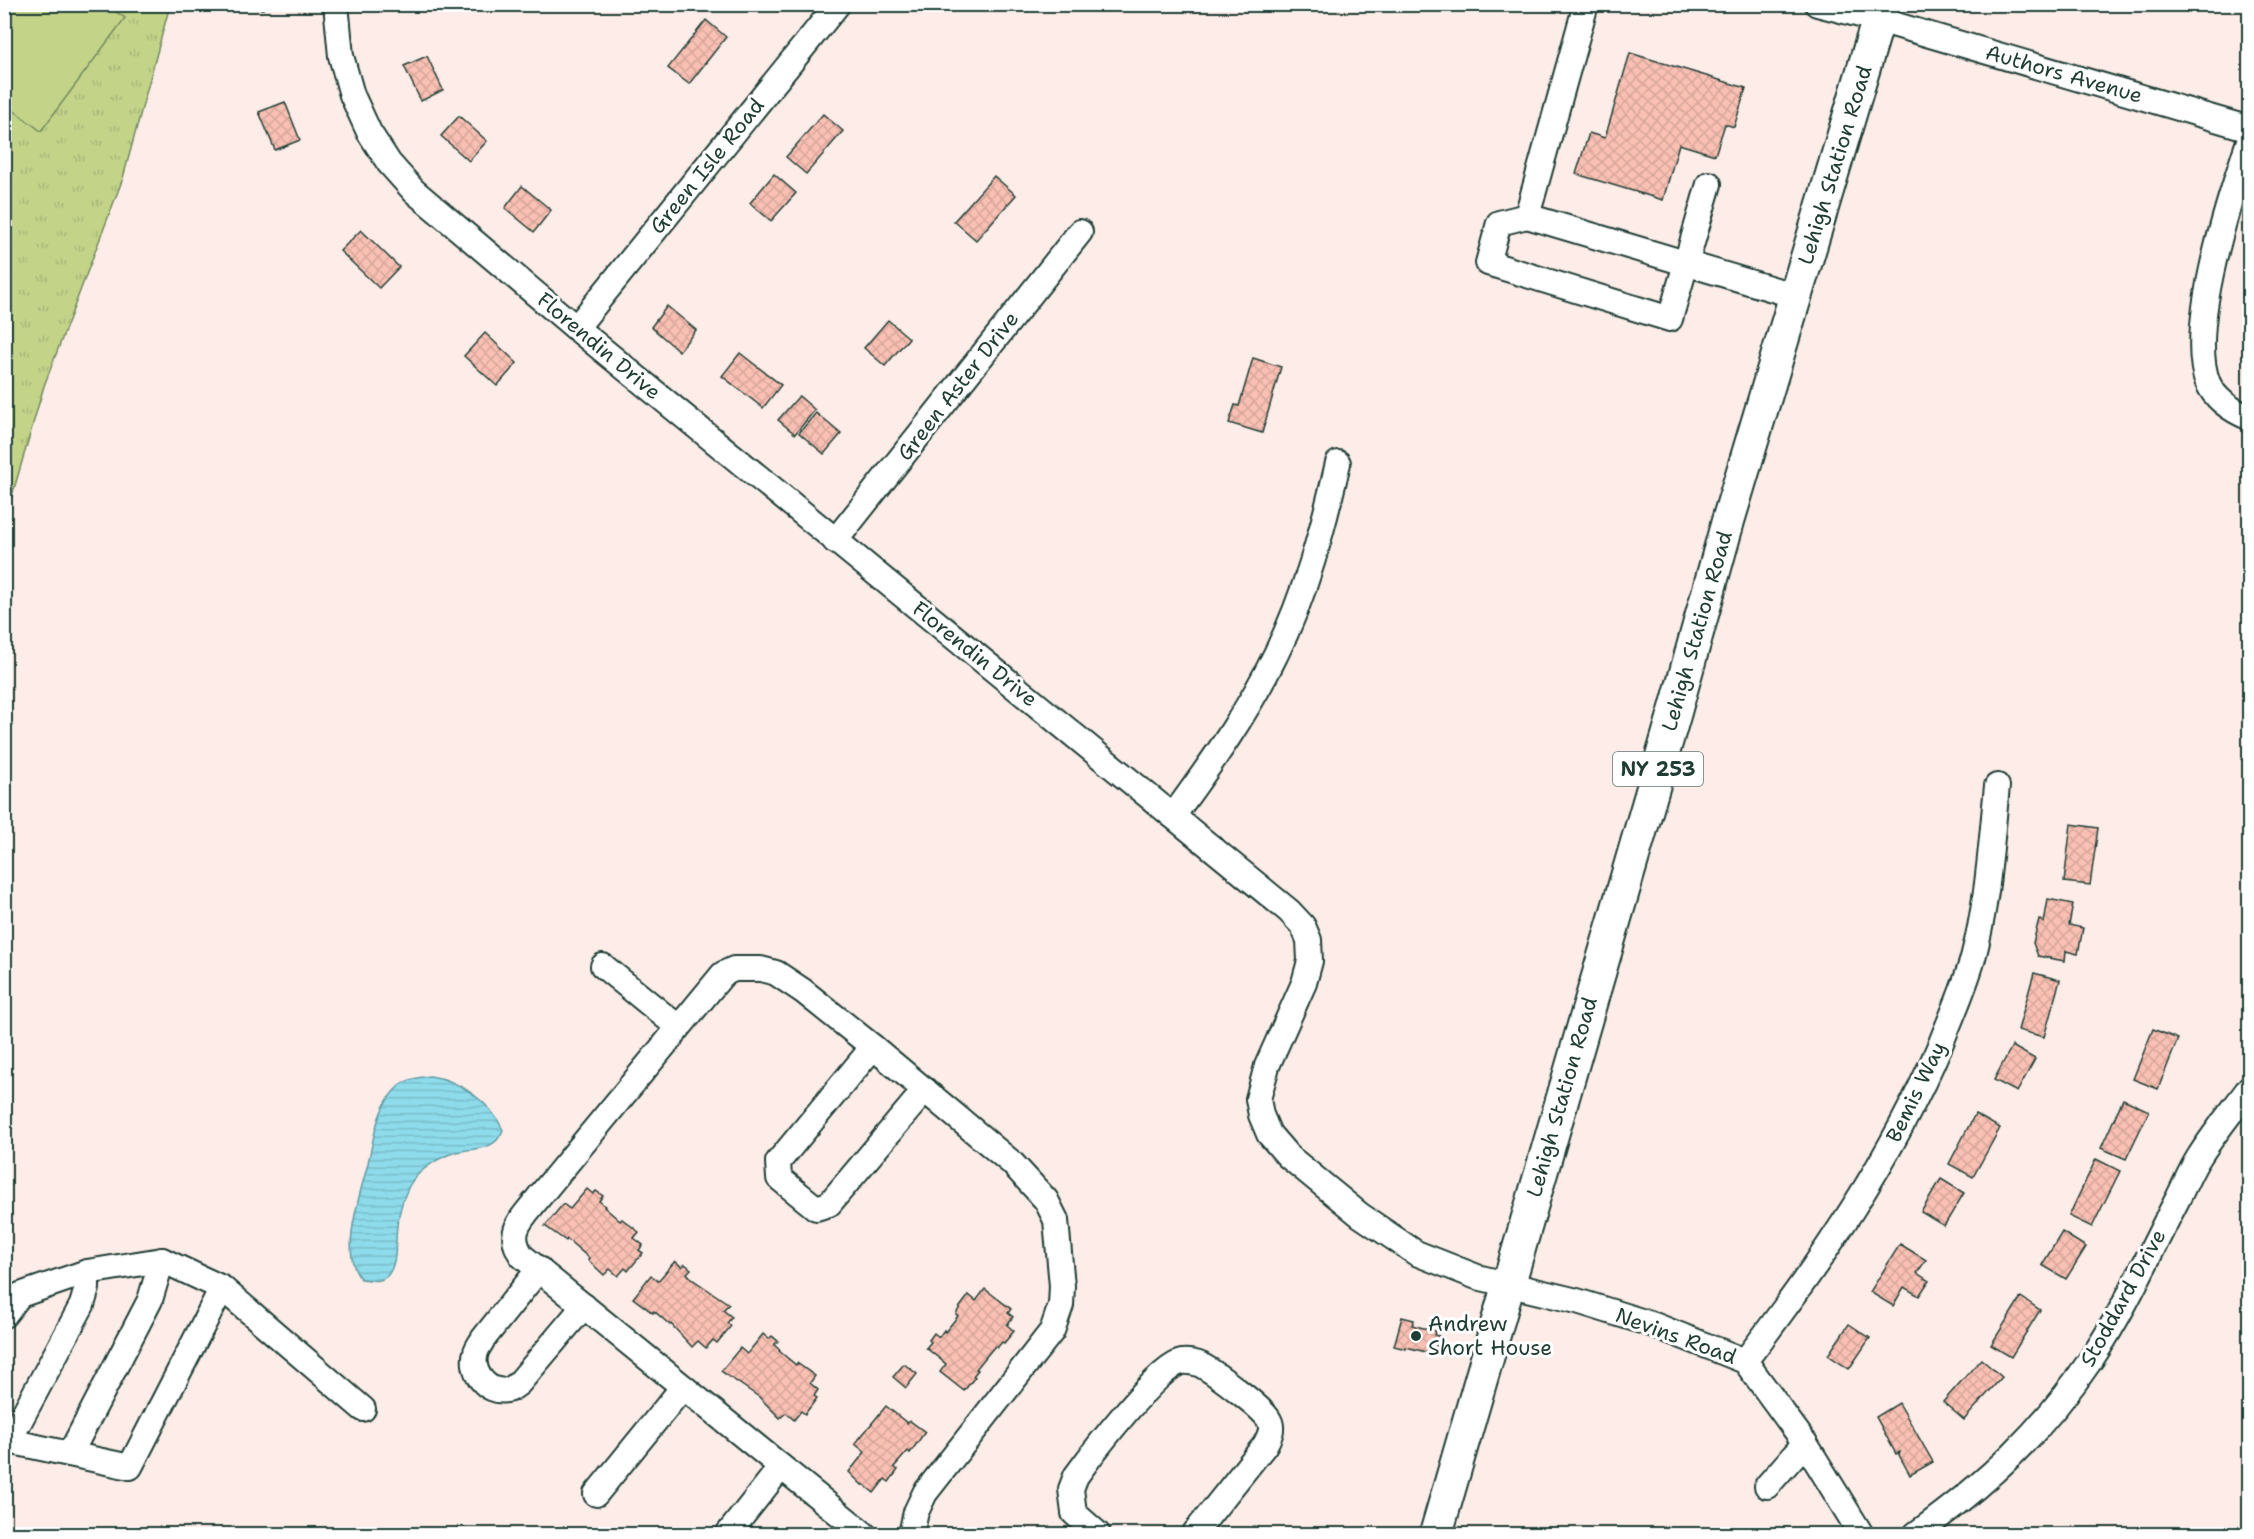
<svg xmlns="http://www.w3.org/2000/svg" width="2254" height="1539" viewBox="0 0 2254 1539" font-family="'Shantell Sans',sans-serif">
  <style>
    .park { fill: url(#park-tufts); stroke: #71885e; stroke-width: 1.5 }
    .pitch { fill: #c3d489; stroke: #71885e; stroke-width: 1.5 }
    .water { fill: url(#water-rules); stroke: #619ca2; stroke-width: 1.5 }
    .building { fill: url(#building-cross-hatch); stroke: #1f3d34; stroke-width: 1.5 }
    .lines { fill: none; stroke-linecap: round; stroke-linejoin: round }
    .minor-casing { stroke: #1f3d34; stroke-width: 28 }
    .major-casing { stroke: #1f3d34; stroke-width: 36 }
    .minor { stroke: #fff; stroke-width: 24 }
    .major { stroke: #fff; stroke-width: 32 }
    .poi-dot { fill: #1f3d34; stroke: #fff; stroke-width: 2 }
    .labels { text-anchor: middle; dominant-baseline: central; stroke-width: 6; stroke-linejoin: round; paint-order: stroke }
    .shield { fill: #fff; stroke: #627771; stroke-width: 1.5 }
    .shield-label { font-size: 20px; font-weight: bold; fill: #1f3d34 }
    .street-label { font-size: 21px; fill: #1f3d34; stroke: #fff }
    .poi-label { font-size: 21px; fill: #1f3d34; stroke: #fff; text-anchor: start }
  </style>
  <defs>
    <pattern id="park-tufts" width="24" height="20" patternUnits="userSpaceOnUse" patternTransform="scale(1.5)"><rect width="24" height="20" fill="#c3d489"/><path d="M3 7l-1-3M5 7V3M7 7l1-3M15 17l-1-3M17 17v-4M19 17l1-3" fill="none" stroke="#a7b777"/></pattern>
    <pattern id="water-rules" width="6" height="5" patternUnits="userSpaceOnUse" patternTransform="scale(1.5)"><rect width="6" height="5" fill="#8ddbeb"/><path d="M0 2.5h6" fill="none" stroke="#79bdca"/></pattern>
    <pattern id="building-cross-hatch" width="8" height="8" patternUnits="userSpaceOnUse" patternTransform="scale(1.5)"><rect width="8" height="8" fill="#fac0b3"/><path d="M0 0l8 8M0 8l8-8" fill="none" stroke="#d6a69b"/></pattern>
  </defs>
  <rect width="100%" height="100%" fill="#feece8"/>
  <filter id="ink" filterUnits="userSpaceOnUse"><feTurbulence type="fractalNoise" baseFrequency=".0167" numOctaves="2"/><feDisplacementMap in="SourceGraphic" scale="12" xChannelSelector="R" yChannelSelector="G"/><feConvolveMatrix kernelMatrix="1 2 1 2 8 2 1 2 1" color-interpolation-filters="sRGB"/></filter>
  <g filter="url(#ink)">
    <!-- park -->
    <path class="park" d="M5 5H170L123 178 44 386 5 520Z"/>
    <!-- pitch -->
    <path class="pitch" d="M4 5H106L125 18 41 131 5 104Z"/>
    <!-- water -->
    <path class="water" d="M430 1076C459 1080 491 1102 503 1130 495 1152 475 1147 457 1152 440 1156 417 1171 409 1186 403 1198 399 1213 397 1226 395 1241 398 1264 387 1276 380 1283 370 1280 361 1279 339 1255 360 1195 367 1167 374 1140 376 1106 399 1086 407 1079 420 1077 430 1076Z"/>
    <!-- building -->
    <g class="building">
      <path d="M236 4H264L263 9 236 7Z"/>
      <path d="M706 20 726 37 689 84 668 68Z"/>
      <path d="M1630 53 1746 88 1734 127 1725 124 1715 155 1679 144 1663 200 1576 174 1589 133 1605 138Z"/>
      <path d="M427 56 443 90 421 101 404 66Z"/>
      <path d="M285 102 300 140 275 150 259 112Z"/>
      <path d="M823 114 843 131 806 174 786 157Z"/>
      <path d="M459 116 487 141 469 161 441 136Z"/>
      <path d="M774 174 796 193 771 221 750 203Z"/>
      <path d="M994 176 1016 195 976 240 954 221Z"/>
      <path d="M522 186 551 210 534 232 505 208Z"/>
      <path d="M361 230 399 267 379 288 340 251Z"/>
      <path d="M667 306 696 330 679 351 651 327Z"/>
      <path d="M888 320 909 338 885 366 864 348Z"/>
      <path d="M485 333 517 363 497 386 464 356Z"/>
      <path d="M740 353 781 385 763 408 722 376Z"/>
      <path d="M1253 358 1281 367 1262 433 1229 423 1235 405 1239 406Z"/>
      <path d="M799 396 815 410 795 434 778 420Z"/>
      <path d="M816 413 841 434 824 454 799 433Z"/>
      <path d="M2071 824 2098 828 2090 885 2064 882Z"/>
      <path d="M2048 899 2073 904 2069 925 2083 928 2078 954 2066 951 2065 961 2038 956 2033 943 2039 919 2044 923Z"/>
      <path d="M2034 973 2060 980 2044 1037 2018 1030Z"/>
      <path d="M2153 1029 2178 1039 2158 1089 2133 1079Z"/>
      <path d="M2012 1046 2035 1059 2017 1092 1994 1080Z"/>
      <path d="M2123 1099 2149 1111 2126 1159 2101 1148Z"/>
      <path d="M1975 1114 2000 1128 1973 1177 1949 1164Z"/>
      <path d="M2096 1159 2120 1171 2092 1227 2069 1216Z"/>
      <path d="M1941 1179 1964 1193 1944 1226 1921 1212Z"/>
      <path d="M587 1189 593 1194 596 1191 603 1196 599 1201 605 1206 604 1207 620 1221 622 1219 639 1232 634 1238 643 1245 639 1250 643 1253 628 1271 625 1268 618 1276 610 1269 604 1275 588 1260 589 1258 567 1239 566 1241 545 1226 563 1204 570 1209Z"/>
      <path d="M2062 1232 2086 1247 2066 1279 2042 1265Z"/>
      <path d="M1900 1244 1926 1260 1917 1273 1929 1281 1919 1296 1904 1287 1893 1306 1870 1292Z"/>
      <path d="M675 1261 682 1267 685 1264 691 1269 687 1273 692 1279 729 1304 723 1310 732 1317 727 1323 731 1326 717 1343 713 1340 706 1348 698 1341 692 1347 671 1324 670 1325 654 1311 653 1313 633 1298 651 1275 658 1281Z"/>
      <path d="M985 1289 1011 1309 1008 1313 1013 1317 1007 1325 1014 1331 1004 1343 1002 1342 997 1348 995 1346 989 1353 976 1369 978 1370 973 1376 975 1377 964 1391 940 1372 946 1364 926 1348 931 1342 929 1340 934 1333 939 1337 944 1330 945 1332 958 1316 956 1314 960 1307 969 1295 976 1301Z"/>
      <path d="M2021 1297 2040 1310 2011 1357 1991 1345Z"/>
      <path d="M1402 1317 1414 1320 1412 1325 1435 1331 1434 1335 1439 1336 1434 1354 1406 1347V1349L1394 1346Z"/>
      <path d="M1849 1324 1870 1338 1849 1369 1828 1355Z"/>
      <path d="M763 1334 769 1339 772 1336 778 1341 774 1345 780 1350 779 1351 796 1365 797 1363 815 1376 810 1383 818 1390 814 1396 817 1398 805 1414 801 1411 794 1420 786 1413 780 1418 759 1397 721 1371 740 1348 747 1354Z"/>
      <path d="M1981 1359 2002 1377 1964 1420 1943 1402Z"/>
      <path d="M904 1364 917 1374 906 1388 893 1377Z"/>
      <path d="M1899 1403 1933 1462 1910 1475 1899 1455 1900 1452 1896 1454 1876 1417Z"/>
      <path d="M886 1406 907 1423 910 1421 925 1432 910 1453 908 1451 894 1467 898 1470 889 1482 885 1479 874 1493 863 1484 862 1485 849 1472 865 1452 855 1444Z"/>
    </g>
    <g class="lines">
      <!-- minor casing -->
      <g class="minor-casing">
        <g id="minor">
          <path d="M336 4 341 56 352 95 369 132 389 163 414 191 576 328 1289 911 1303 926 1309 940 1310 961 1304 983 1267 1066 1258 1099 1261 1115 1269 1134 1288 1156 1360 1215 1416 1253 1477 1277 1577 1301 1654 1325 1745 1361 1805 1443 1861 1534"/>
          <path d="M1586 4 1527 216 1796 296"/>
          <path d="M1817 4 1879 20 2250 129"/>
          <path d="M2250 138C2231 194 2186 329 2208 383 2216 401 2233 411 2250 418"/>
          <path d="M1527 216 1499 223 1488 263 1670 319 1709 184"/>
          <path d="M576 328 838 4"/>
          <path d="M835 541 1080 232"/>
          <path d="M1173 816C1211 764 1248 712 1276 654 1306 594 1323 528 1338 463"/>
          <path d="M603 966 678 1027"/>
          <path d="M873 1047 778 1162 779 1178 816 1208 829 1204 925 1090"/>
          <path d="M539 1269 483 1339C481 1343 477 1348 476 1352 470 1371 486 1394 507 1390 511 1390 515 1386 519 1383L584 1306"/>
          <path d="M222 1288 363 1409"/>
          <path d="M4 1315 20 1295 87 1272 162 1260 222 1288 130 1467 4 1440"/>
          <path d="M1745 1361C1821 1262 1892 1158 1941 1043 1952 1015 1965 987 1973 958 1988 902 1991 843 1997 786"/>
          <path d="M9 1441 82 1305 87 1288V1272"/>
          <path d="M70 1454 150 1300 162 1260"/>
          <path d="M1767 1486 1805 1443"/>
          <path d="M596 1494 683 1387"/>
          <path d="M728 1534 781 1467"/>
          <path d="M864 1534 522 1256C505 1231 523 1218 539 1197L723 974 734 969H761L776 973 803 991 873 1047 1012 1163 1046 1200 1056 1220 1062 1286 1061 1305 1052 1331 925 1493 916 1512 911 1534"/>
          <path d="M1098 1534 1074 1513 1071 1489 1076 1476C1091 1455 1159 1365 1182 1362 1187 1361 1197 1363 1201 1365 1214 1372 1263 1408 1269 1420 1274 1429 1269 1437 1265 1445L1194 1534"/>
          <path d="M1916 1534C1988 1482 2042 1432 2092 1358 2125 1309 2149 1254 2176 1202 2184 1187 2190 1171 2199 1157 2214 1133 2233 1110 2250 1087"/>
        </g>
      </g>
      <!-- major casing -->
      <g class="major-casing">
        <path id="major" d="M1436 1534 1675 712 1728 521 1883 4"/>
      </g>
      <!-- minor -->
      <use href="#minor" class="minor"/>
      <!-- major -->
      <use href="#major" class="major"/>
    </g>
  </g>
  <!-- markers -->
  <circle class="poi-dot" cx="1416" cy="1336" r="6"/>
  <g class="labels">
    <!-- shield labels -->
    <rect class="shield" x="1613" y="752" width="90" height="34" rx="4.5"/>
    <g class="shield-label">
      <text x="1658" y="769">NY 253</text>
    </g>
    <!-- street labels -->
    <g class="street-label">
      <text transform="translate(2064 74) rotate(16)">Authors Avenue</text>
      <text transform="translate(1835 165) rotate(-73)">Lehigh Station Road</text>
      <text transform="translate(707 166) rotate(-51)">Green Isle Road</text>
      <text transform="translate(599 346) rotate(40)">Florendin Drive</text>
      <text transform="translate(958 386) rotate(-52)">Green Aster Drive</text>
      <text transform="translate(1697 631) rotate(-74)">Lehigh Station Road</text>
      <text transform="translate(975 654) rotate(39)">Florendin Drive</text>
      <text transform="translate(1916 1092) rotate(-64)">Bemis Way</text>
      <text transform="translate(1562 1097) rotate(-74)">Lehigh Station Road</text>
      <text transform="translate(2123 1298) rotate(-61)">Stoddard Drive</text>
      <text transform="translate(1676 1336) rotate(20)">Nevins Road</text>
    </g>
    <!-- poi labels -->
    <g class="poi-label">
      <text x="1428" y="1324">Andrew<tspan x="1428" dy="24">Short House</tspan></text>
    </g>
  </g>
  <!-- margin -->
  <rect width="2254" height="1539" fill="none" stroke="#fff" stroke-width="24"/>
  <rect x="12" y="12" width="2230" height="1515" fill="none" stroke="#1f3d34" stroke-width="2" filter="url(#ink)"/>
</svg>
